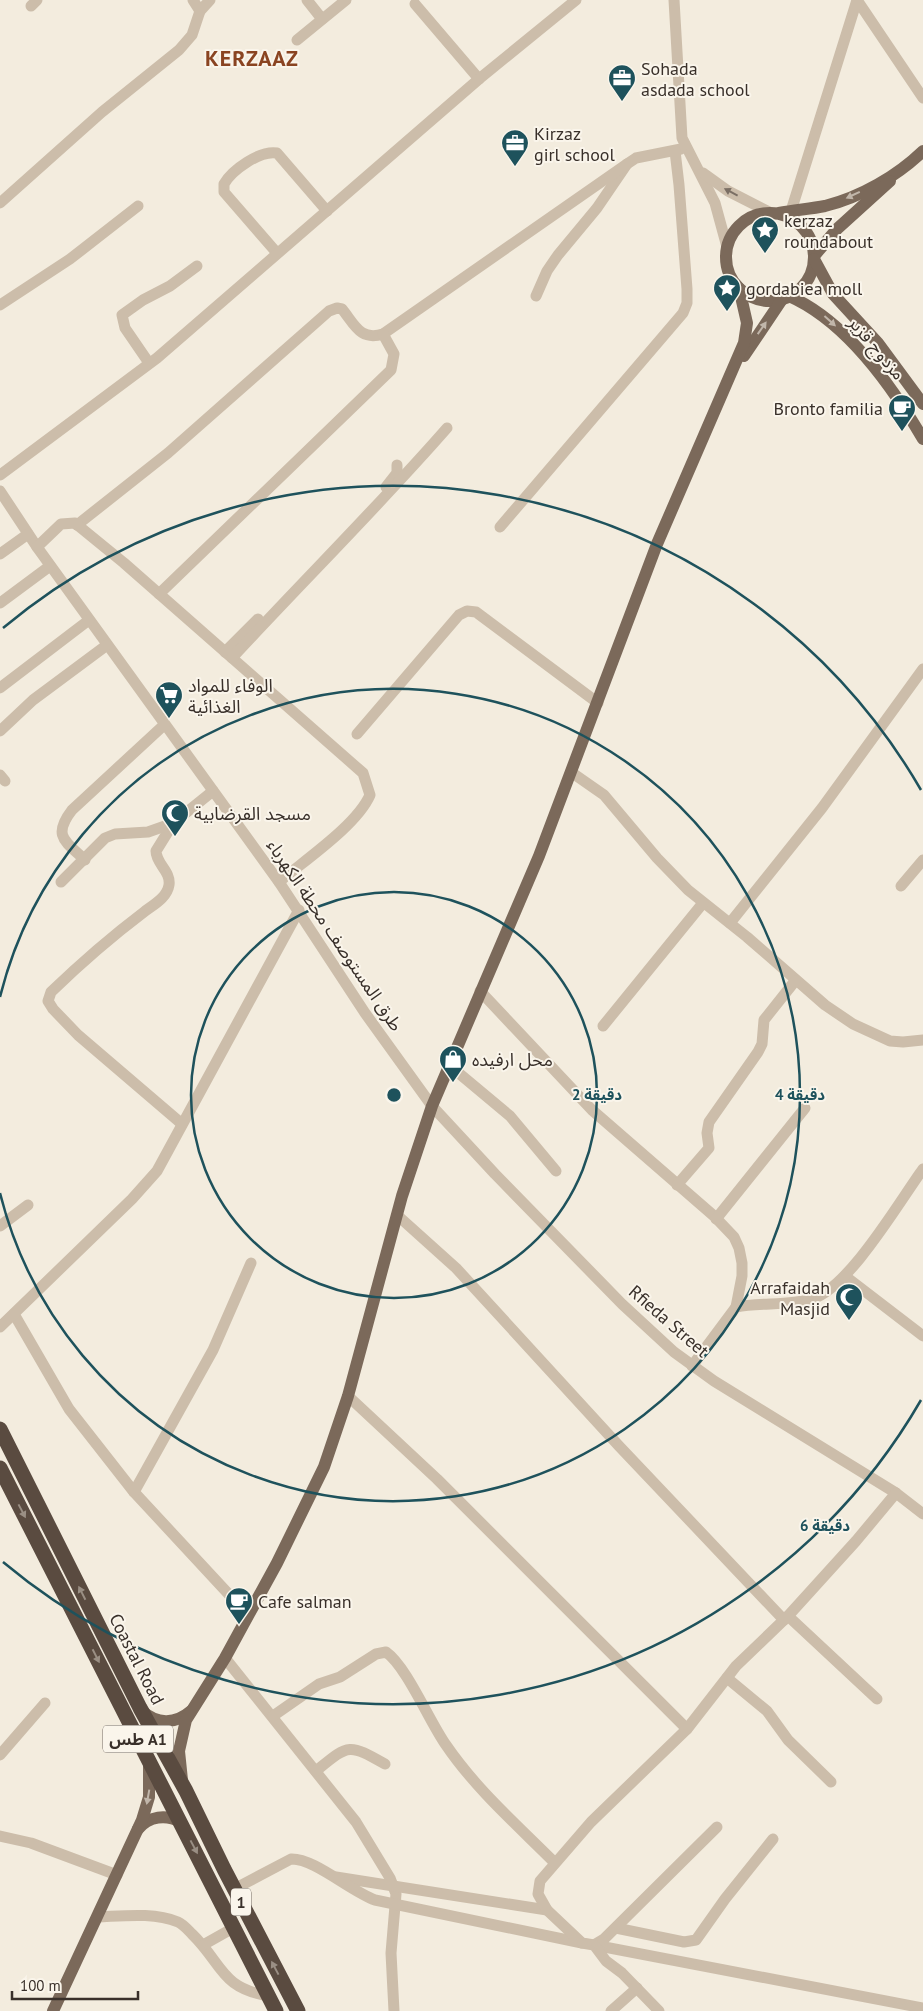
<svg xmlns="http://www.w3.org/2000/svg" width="923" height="2011" viewBox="0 0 923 2011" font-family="'PT Sans','Noto Sans Arabic',sans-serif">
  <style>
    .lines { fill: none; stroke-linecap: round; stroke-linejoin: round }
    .minor { stroke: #ccbdaa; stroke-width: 11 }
    .major { stroke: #7b695a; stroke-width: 12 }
    .highway { stroke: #5a4b40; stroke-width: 15 }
    .oneway { fill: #7b6f64 }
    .oneway2 { fill: #c1b6aa }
    .oneway3 { fill: #9a8f84 }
    .ring { fill: none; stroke: #1e525c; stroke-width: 2.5 }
    .labels { text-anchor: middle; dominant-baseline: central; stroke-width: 4; stroke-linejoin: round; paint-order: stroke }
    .shield { fill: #faf5eb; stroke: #736b64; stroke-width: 1 }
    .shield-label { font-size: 16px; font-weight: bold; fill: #39302a }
    .poi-label { font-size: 18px; fill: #39302a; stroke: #faf5eb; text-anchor: start }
    .street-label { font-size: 18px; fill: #39302a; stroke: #faf5eb }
    .district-label { font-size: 22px; font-weight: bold; letter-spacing: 1px; fill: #8a4421; stroke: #faf5eb }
    .centre { fill: #1e525c; stroke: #faf5eb; stroke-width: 2.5 }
    .ring-label { font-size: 15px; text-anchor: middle; font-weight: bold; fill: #1e525c; stroke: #faf5eb; stroke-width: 4; stroke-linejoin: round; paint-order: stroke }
  </style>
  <rect width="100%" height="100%" fill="#f3ecde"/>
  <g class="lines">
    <!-- minor -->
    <g class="minor">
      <path d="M193 0 200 11"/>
      <path d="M307 0 322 19"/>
      <path d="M674 0 682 138 715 203 727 247"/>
      <path d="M857 0 923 98"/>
      <path d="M415 4 479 79"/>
      <path d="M31 6 37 0"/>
      <path d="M297 40 346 0"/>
      <path d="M703 173 728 191 771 213"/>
      <path d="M0 203 102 112 179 50 192 35 200 11 210 0"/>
      <path d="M791 211 857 0"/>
      <path d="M277 253 224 192V184C232 170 260 150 277 153L327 211"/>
      <path d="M536 296 547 271 558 255 597 208 627 164 636 158 681 149"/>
      <path d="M0 305 70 259 138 206"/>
      <path d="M149 363 125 328 122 315 143 300 170 286 197 266"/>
      <path d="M0 475 157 358 479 79 576 0"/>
      <path d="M386 487 397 473V465"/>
      <path d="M0 491 37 547 279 882 365 1013 432 1106 495 1174 622 1304 674 1352 714 1381 896 1493 923 1514"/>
      <path d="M77 525 168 453 329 311 337 308 342 309C355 325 360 341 383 334L627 164"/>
      <path d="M500 527 683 313 687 303V289L679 185 675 151"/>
      <path d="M37 547 61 524 75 523 124 563 363 773 370 795C357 825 305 860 279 882"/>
      <path d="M0 554 28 534"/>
      <path d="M159 594 391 370 394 354 383 334"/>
      <path d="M0 603 50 566"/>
      <path d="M225 652 258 619"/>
      <path d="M232 658C303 581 378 507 447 428"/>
      <path d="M0 688 89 620"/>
      <path d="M0 731 33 700 107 645"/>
      <path d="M357 734 459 615 467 611 476 612 598 703"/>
      <path d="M571 772 604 795 657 858 688 890 747 937 825 1005 853 1024 890 1041 903 1042 923 1040"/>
      <path d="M0 775 5 781"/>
      <path d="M174 822 156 851C156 864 171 871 169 885 167 898 153 905 144 912 111 937 81 963 51 992L48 1001 53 1009 78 1035 182 1124"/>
      <path d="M85 860C65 841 52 836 72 810L164 725"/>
      <path d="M61 882 105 838 115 834 148 832 165 826 177 820 213 791"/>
      <path d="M901 886 923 860"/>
      <path d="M730 923 822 808 923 669"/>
      <path d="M480 991 592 1110 714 1216 734 1237 739 1248 742 1263V1276L736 1307"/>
      <path d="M603 1026 703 903"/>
      <path d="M449 1065 510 1116 556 1171"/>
      <path d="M677 1185 709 1148 707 1133 709 1122 758 1052 762 1044 764 1020 795 981"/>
      <path d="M397 1215 456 1268 619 1446 784 1620"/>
      <path d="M716 1219 805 1108"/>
      <path d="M0 1226 28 1205"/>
      <path d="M845 1276 923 1336"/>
      <path d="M14 1314 69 1409 134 1492 248 1615"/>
      <path d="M0 1327 132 1199 157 1171 299 910"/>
      <path d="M692 1366 736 1307C761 1302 788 1306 812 1299 849 1288 899 1202 923 1169"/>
      <path d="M348 1396 437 1479 687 1729"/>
      <path d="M134 1492 213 1350 251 1263"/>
      <path d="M788 1616 877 1699"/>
      <path d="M225 1658 356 1822 390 1878 396 1894 391 1953 394 2011"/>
      <path d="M727 1678 767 1711 788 1740 831 1782"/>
      <path d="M273 1716 319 1684 340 1677 376 1654 386 1652C407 1667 429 1721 446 1745 476 1789 516 1824 554 1862"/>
      <path d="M0 1755 45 1703"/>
      <path d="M316 1771C349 1744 348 1743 385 1764"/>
      <path d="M0 1836 31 1843 117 1875"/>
      <path d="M336 1877 547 1910"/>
      <path d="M234 1889 291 1859C314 1858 350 1891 375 1900L582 1943"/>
      <path d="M98 1917C123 1916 154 1912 178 1922 183 1924 188 1930 192 1934 223 1964 220 1988 269 1996"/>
      <path d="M616 1928 684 1942 696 1940 725 1899 773 1839"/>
      <path d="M203 1945 235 1927"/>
      <path d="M594 1945 923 2008"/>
      <path d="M594 1945 604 1939 717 1827"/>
      <path d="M611 2011 637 1988"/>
      <path d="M659 2011 622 1973 606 1961 594 1945 582 1943 547 1910 538 1894 540 1881 591 1822 687 1729 736 1666 788 1616 856 1541 896 1493"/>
    </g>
    <!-- major -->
    <g class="major">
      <path d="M779 213C794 210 810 209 825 206 861 197 897 176 923 151"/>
      <circle cx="770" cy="257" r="44"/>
      <path d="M814 256 837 229 890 181"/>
      <path d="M814 259 833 294 878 343 923 404"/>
      <path d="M789 296C846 321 892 386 923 439"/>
      <path d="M744 356 783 298"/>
      <path d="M142 1711C157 1725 176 1724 191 1711"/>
      <path d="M182 1780 179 1751 186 1720 225 1658 277 1563 324 1467 348 1396 402 1196 432 1106 539 856 657 544 744 343 747 323 739 288"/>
      <path d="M138 1829C149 1816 166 1814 181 1822"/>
      <path d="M53 2011 142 1820 149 1797V1764"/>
    </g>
    <!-- highway -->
    <g class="highway">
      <path d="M0 1429 140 1708 186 1791 224 1869 298 2011"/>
      <path d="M0 1468 276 2011"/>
    </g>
  </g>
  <!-- one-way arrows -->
  <defs><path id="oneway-solid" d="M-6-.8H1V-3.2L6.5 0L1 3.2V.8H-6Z" transform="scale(1.25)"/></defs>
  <use class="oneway" href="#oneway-solid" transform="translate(731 192) rotate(-152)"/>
  <g class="oneway2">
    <use href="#oneway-solid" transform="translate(853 195) rotate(155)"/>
    <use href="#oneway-solid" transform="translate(830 321) rotate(42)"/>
    <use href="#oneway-solid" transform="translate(762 328) rotate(-55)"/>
    <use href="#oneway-solid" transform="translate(148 1797) rotate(100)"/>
  </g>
  <g class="oneway3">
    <use href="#oneway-solid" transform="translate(22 1511) rotate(62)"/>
    <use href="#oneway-solid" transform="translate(82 1593) rotate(-117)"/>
    <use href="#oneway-solid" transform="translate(96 1656) rotate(63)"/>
    <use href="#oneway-solid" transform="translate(194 1847) rotate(62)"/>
    <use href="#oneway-solid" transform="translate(275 1968) rotate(-118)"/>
  </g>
  <!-- distance rings -->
  <g class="ring">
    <circle cx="394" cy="1095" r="203"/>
    <path d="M0 997A406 406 0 1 1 0 1193"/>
    <path d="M921 1400A609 609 0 0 1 3 1562M3 628A609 609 0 0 1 921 790"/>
  </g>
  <!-- icons -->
  <defs>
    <g id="office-pin" transform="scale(1.4375)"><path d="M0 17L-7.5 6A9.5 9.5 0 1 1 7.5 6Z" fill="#1e525c" stroke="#faf5eb"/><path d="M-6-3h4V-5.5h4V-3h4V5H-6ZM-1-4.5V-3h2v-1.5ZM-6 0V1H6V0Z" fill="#fff"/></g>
    <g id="sight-pin" transform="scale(1.4375)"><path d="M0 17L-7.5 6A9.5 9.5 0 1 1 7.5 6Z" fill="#1e525c" stroke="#faf5eb"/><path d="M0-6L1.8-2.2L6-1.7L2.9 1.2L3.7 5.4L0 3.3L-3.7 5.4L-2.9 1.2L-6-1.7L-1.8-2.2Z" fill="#fff"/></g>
    <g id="cafe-pin" transform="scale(1.4375)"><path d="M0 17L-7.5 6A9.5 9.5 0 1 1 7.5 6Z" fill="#1e525c" stroke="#faf5eb"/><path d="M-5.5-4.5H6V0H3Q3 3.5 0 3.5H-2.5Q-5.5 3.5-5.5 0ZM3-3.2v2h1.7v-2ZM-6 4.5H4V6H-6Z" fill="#fff"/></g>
    <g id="supermarket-pin" transform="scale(1.4375)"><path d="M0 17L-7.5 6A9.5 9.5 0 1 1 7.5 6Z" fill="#1e525c" stroke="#faf5eb"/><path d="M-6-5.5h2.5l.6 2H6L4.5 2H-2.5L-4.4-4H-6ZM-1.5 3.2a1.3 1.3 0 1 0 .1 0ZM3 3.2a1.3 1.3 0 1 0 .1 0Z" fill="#fff"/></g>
    <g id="mosque-pin" transform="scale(1.4375)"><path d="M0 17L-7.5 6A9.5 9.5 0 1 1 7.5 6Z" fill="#1e525c" stroke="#faf5eb"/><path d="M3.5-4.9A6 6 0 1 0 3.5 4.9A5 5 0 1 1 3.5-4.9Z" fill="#fff"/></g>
    <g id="shop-pin" transform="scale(1.4375)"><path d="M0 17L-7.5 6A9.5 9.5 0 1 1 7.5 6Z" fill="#1e525c" stroke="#faf5eb"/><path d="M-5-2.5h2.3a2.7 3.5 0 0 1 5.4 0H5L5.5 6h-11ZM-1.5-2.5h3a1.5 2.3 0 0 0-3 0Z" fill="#fff"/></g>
  </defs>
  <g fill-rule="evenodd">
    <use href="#office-pin" x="622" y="78"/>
    <use href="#office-pin" x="515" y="143"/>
    <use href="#sight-pin" x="765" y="230"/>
    <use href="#sight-pin" x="727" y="288"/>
    <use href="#cafe-pin" x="902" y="408"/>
    <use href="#supermarket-pin" x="169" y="695"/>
    <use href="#mosque-pin" x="175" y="813"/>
    <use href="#shop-pin" x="453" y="1059"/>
    <use href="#mosque-pin" x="849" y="1297"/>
    <use href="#cafe-pin" x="239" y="1601"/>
  </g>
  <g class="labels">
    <!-- shield labels -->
    <g class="shield">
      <rect x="103" y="1725.5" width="70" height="27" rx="4"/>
      <rect x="231" y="1888.5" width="20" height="27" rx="4"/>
    </g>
    <g class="shield-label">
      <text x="138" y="1739">طس A1</text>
      <text x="241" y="1902">1</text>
    </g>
    <!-- poi labels -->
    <g class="poi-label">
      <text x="641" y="68">Sohada<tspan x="641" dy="21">asdada school</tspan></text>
      <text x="534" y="133">Kirzaz<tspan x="534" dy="21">girl school</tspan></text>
      <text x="784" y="220">kerzaz<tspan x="784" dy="21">roundabout</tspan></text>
      <text x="746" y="288">gordabiea moll</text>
      <text x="883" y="408" text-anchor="end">Bronto familia</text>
      <text x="188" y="685">الوفاء للمواد<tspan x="188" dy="21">الغذائية</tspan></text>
      <text x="194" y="813">مسجد القرضابية</text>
      <text x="472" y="1059">محل ارفيده</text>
      <text x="830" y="1287" text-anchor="end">Arrafaidah<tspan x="830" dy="21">Masjid</tspan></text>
      <text x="258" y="1601">Cafe salman</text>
    </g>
    <!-- street labels -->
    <g class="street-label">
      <text transform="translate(877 348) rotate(50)">مزدوج قزير</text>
      <text transform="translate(335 935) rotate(56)">طرق المستوصف محطة الكهرباء</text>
      <text transform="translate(669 1321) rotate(41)">Rfieda Street</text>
      <text transform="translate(137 1659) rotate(63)">Coastal Road</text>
    </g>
    <!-- district labels -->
    <g class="district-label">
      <text x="252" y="58">KERZAAZ</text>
    </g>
  </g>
  <circle cx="394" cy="1095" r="8" class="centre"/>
  <g class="ring-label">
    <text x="597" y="1100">2 دقيقة</text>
    <text x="800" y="1100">4 دقيقة</text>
    <text x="825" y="1531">6 دقيقة</text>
  </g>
  <!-- scale -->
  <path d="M12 1991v8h126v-8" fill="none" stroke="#39302a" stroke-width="2.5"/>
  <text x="20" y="1991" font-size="15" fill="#39302a" stroke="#faf5eb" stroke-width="4" paint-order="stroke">100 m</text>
</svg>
